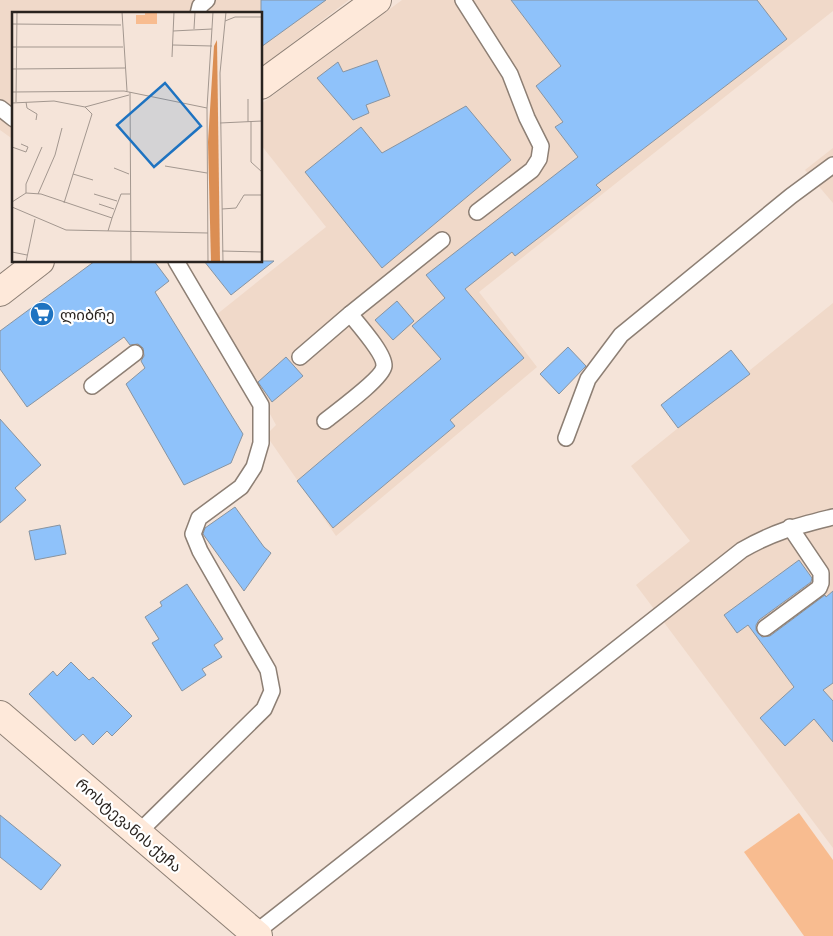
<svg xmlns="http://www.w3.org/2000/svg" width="833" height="936" viewBox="0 0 833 936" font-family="'Asap Condensed','Noto Sans Georgian',sans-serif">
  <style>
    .built { fill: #f0d9c9 }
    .green { fill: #f8bc90 }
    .building { fill: #8fc2fa; stroke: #8894a1 }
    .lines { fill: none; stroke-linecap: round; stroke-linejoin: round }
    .lane-casing { stroke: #8d7f74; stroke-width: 18 }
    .secondary-casing { stroke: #8d7f74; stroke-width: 30 }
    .lane { stroke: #fff; stroke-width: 15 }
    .secondary { stroke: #fee9da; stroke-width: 28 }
    .labels { text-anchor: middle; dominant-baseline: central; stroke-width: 4.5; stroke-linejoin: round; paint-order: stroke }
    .poi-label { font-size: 15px; fill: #29231f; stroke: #fff; text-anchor: start }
    .street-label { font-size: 15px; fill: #29231f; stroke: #fff }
    .inset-road { fill: none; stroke: #a3978f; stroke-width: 1 }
    .view { fill: #1e73c1; fill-opacity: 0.15; stroke: #1e73c1; stroke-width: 2.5 }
    .inset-edge { fill: none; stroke: #29231f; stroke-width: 2.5 }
  </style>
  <rect width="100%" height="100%" fill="#f5e4d9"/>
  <!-- built -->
  <g class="built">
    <path d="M0 0H349L261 67V14H14V140L0 130Z"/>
    <path d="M402 0H833V11L479 292 537 367 336 536 266 435 276 425 216 315 326 227 261 145V104Z"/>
    <path d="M833 148V203L805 170Z"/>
    <path d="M833 303V848L636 585 690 541 631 466Z"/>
  </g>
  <!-- green -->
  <path class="green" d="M799 813 833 860V936H804L744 852Z"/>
  <!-- building -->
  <g class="building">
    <path d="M261 0H326L261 47Z"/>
    <path d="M511 0H757L787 39 596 185 601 190 515 256 512 252 465 289 524 358 450 420 455 426 333 528 297 481 441 359 412 326 445 298 426 275 578 157 555 127 563 122 536 86 561 66Z"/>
    <path d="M377 60 390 96 366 105 369 113 353 120 317 78 338 62 343 72Z"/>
    <path d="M466 106 511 160 382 268 305 172 361 127 382 153Z"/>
    <path d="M95 261H154L169 281 155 292 243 434 231 463 184 485 126 384 145 368 141 361 144 356 143 348 138 344 130 345 124 337 27 407 0 369V331Z"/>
    <path d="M204 261H274L231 295Z"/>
    <path d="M397 301 414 321 393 340 375 320Z"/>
    <path d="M568 347 586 366 559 394 540 374Z"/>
    <path d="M731 350 750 374 678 428 661 405Z"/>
    <path d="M286 357 303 376 272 402 258 382Z"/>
    <path d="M0 419 41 465 15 488 26 500 0 523Z"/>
    <path d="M235 507 264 547 271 553 244 591 203 534 205 528Z"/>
    <path d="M60 525 66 554 35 560 29 531Z"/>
    <path d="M799 560 812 578 811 582 759 620 756 625V630L762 637 770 636 825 595 826 597 833 591V683L823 690 833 701V742L814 719 785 746 760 718 794 687 748 625 737 633 724 615Z"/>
    <path d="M187 584 223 639 214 645 222 657 202 669 206 675 182 691 152 643 159 639 145 617 162 606 160 602Z"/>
    <path d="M71 662 89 680 93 677 132 716 112 736 107 731 93 745 83 734 75 741 29 694 53 671 57 676Z"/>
    <path d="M0 815 61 865 41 890 0 857Z"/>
  </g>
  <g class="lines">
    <!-- lane casing -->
    <g class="lane-casing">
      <g id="lane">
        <path d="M463 0 510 74 527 118 541 146 539 159 532 170 477 212"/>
        <path d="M198 14 200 6 207 0"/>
        <path d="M0 108 14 119"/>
        <path d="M300 357 350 314 442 240"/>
        <path d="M92 386 135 353"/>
        <path d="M325 421C336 412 383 378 384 366 385 354 358 324 350 314"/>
        <path d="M566 438 588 379 621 335 791 196 833 165"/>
        <path d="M765 628 819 588 821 583V573L790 527"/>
        <path d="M138 833 264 709 272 691 268 670 200 551 193 534 199 518 241 487 254 467 261 443V405L176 261"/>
        <path d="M255 933 742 550C775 531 797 526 833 517"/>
      </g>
    </g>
    <!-- secondary casing -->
    <g class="secondary-casing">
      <g id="secondary">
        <path d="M261 85 377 0"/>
        <path d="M0 292 40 261"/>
        <path d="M0 715 258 936"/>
      </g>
    </g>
    <!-- lane -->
    <use href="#lane" class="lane"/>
    <!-- secondary -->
    <use href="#secondary" class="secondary"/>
  </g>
  <!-- icons -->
  <defs>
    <g id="supermarket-disc" transform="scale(1.25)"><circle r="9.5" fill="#1e73c1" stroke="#fff"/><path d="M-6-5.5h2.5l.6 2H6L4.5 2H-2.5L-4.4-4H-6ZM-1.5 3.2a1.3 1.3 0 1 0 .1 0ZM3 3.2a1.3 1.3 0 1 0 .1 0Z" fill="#fff"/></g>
  </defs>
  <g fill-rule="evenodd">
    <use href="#supermarket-disc" x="42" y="314"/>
  </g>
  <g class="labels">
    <!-- poi labels -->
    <g class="poi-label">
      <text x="60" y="314">ლიბრე</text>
    </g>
    <!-- street labels -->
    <g class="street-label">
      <text transform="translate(129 825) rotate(41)">როსტევანის ქუჩა</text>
    </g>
  </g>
  <!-- overview -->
  <g transform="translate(12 12)">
    <rect width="250" height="250" fill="#f5e4d9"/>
    <path d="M133 0H145V12H124V3H133Z" fill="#f8bc90"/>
    <path d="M205 28 208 250H199L196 130 202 34Z" fill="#db8e53"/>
    <path class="inset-road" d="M110 0 115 79M213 9 223 5H250M0 12 109 13M182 17 183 0M161 19 200 17M161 33 200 34M0 35H111M160 45 162 0M0 57 113 56M0 80 112 79 195 96M118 80 119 250M236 87V110M4 90 5 0M14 90 15 96 25 102 24 108M0 91 42 89 73 95 117 83M239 109V150L250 160M208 111 250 109M0 135 14 140 16 135 9 132M153 154 195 161M102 156 117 162M61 162 81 168M14 181V172L30 135M26 182 43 143 50 116M82 182 105 189M0 190 14 181 29 182 100 206 96 219M52 191 80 102 73 95M87 192 102 197M0 195 54 218 196 221M210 197 224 196 232 183H250M100 206 109 182H118M210 239 250 240M0 240 15 243M14 250 23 207M196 250 195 96 201 0M211 250 208 61 214 0"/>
    <path class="view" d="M153 71 189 114 142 155 105 113Z"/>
    <rect width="250" height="250" class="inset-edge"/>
  </g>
</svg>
